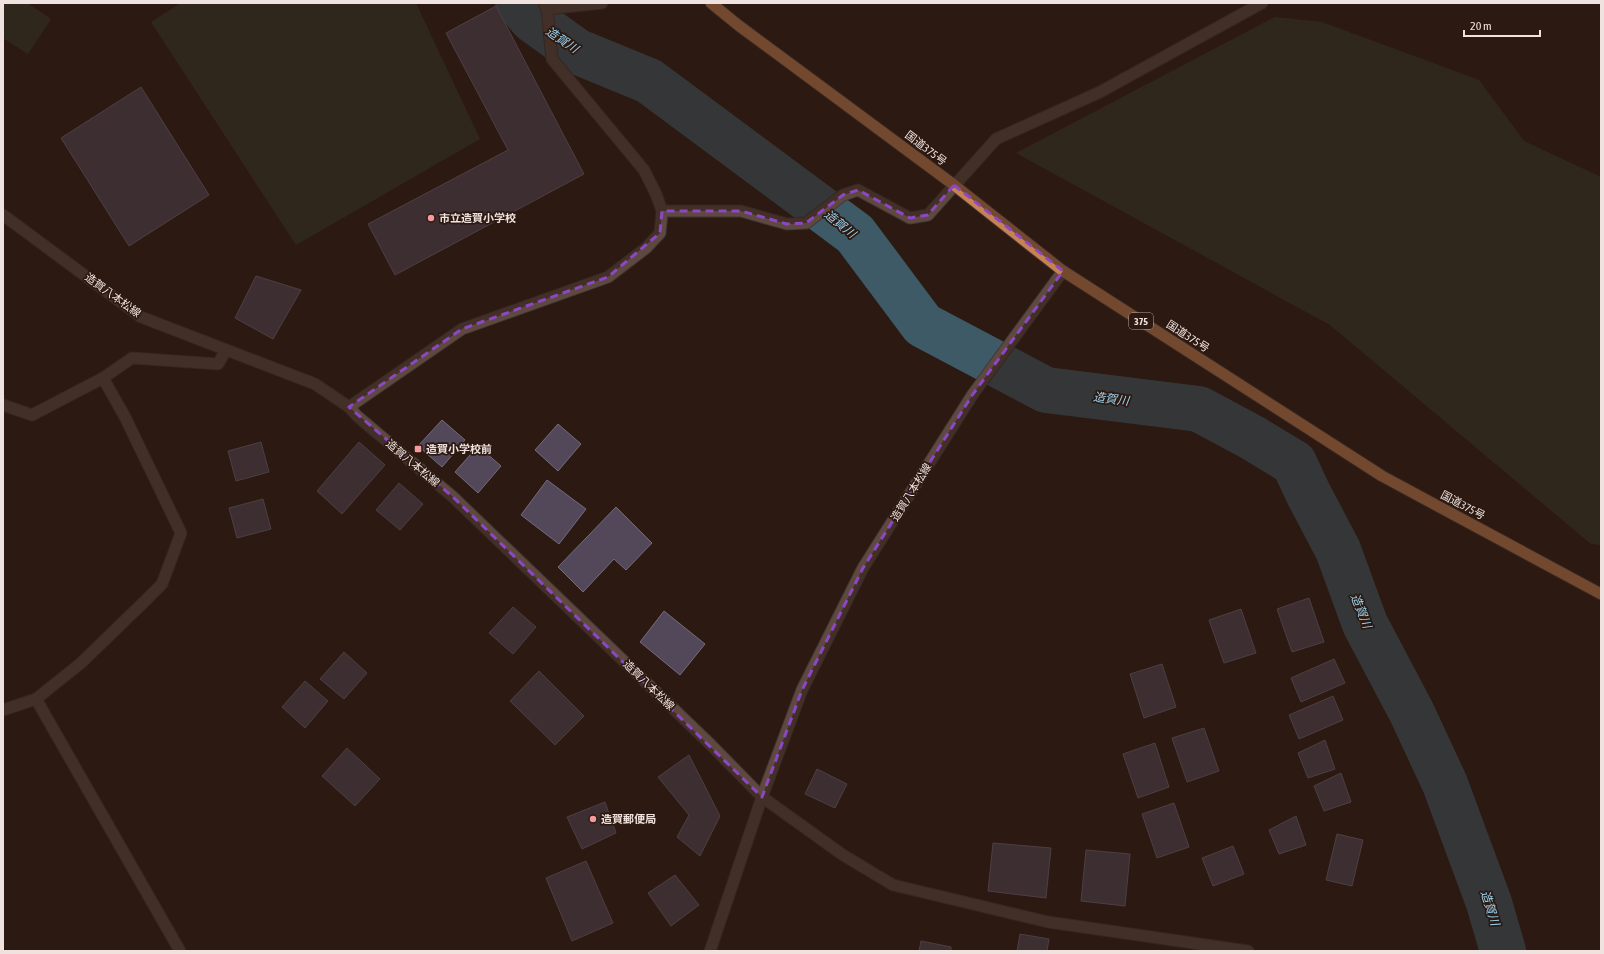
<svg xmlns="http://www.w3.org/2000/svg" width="1604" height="954" viewBox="0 0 1604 954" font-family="'Asap Condensed','Noto Sans JP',sans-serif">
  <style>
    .green { fill: #373929 }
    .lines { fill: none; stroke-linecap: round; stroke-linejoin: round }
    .river { stroke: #3e5a67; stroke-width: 46 }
    .building { fill: #52485a; stroke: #756b7e }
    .minor-casing { stroke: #443532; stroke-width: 13 }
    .tertiary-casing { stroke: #443532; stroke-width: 13 }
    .secondary-casing { stroke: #443532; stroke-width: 13 }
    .trunk-casing { stroke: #443532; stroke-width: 13 }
    .minor { stroke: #5e4941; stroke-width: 11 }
    .tertiary { stroke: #5e4941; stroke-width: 11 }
    .secondary { stroke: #5e4941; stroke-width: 11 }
    .trunk { stroke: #c78252; stroke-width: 11 }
    .marked { fill: none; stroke: #8d47c4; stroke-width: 3; stroke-dasharray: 8 5; stroke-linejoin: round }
    .poi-dot { fill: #f59b9c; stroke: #2b1912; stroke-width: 1.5 }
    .labels { text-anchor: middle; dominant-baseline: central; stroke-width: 3.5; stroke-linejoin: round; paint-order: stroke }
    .shield { fill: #2b1912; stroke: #b5a6a1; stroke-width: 1 }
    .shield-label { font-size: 10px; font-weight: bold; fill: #f0e2de }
    .street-label { font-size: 11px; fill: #f0e2de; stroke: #2b1912 }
    .poi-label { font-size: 11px; font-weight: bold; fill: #f0e2de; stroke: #2b1912; text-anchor: start }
    .water-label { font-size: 12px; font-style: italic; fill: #9bd3ef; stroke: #2b1912 }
  </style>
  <rect width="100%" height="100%" fill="#2b1912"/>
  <!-- green -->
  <g class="green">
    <path d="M3 3H27L51 19 28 54 3 38Z"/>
    <path d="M181 3H416L480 139 296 245 151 22Z"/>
    <path d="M1275 17 1322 22 1479 80 1524 141 1601 177V545L1591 544 1330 325 1016 153Z"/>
  </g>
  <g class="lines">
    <!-- river -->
    <path class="river" d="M518 3 533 20 576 51 649 81 855 234 923 325 1046 390 1199 409 1253 438 1294 463 1308 493 1338 550 1365 624 1412 713 1445 784 1489 903 1503 951"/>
  </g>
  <!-- building -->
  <g class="building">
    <path d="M496 6 584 174 395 275 368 224 508 150 446 33Z"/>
    <path d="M141 87 209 195 129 246 61 138Z"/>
    <path d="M256 276 301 290 273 339 235 318Z"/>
    <path d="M442 420 465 440 442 467 418 446Z"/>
    <path d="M558 424 581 444 558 471 535 450Z"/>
    <path d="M261 442 269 472 236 481 228 451Z"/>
    <path d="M359 442 385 465 342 514 317 491Z"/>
    <path d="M478 446 501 466 478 493 455 472Z"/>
    <path d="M547 480 586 509 559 544 521 515Z"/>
    <path d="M399 483 423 504 400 530 376 510Z"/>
    <path d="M263 499 271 529 237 538 229 508Z"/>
    <path d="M616 507 652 543 626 570 614 559 583 592 558 567Z"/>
    <path d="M1309 598 1324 642 1292 652 1277 609Z"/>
    <path d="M513 607 536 627 513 654 489 633Z"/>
    <path d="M1241 609 1256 653 1224 663 1209 620Z"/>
    <path d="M664 611 705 644 680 675 640 642Z"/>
    <path d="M344 652 367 673 344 699 320 679Z"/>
    <path d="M1334 659 1345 683 1301 702 1291 678Z"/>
    <path d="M1162 664 1176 707 1144 718 1130 674Z"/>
    <path d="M539 671 584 716 555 745 510 701Z"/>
    <path d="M305 681 328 701 305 728 282 707Z"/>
    <path d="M1333 696 1343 720 1299 739 1289 715Z"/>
    <path d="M1204 728 1219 771 1187 782 1172 738Z"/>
    <path d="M1325 740 1335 769 1308 778 1298 753Z"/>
    <path d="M1155 743 1169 787 1138 798 1123 754Z"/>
    <path d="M347 748 380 779 355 806 322 776Z"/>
    <path d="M689 755 720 816 700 856 677 837 689 815 658 777Z"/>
    <path d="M817 769 847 784 835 808 805 794Z"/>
    <path d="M1341 773 1351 802 1324 811 1314 786Z"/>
    <path d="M605 802 616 833 582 849 567 817Z"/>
    <path d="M1174 803 1189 847 1157 858 1142 814Z"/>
    <path d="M1296 816 1306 845 1279 854 1269 830Z"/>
    <path d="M1337 834 1363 840 1352 886 1326 880Z"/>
    <path d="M993 843 1051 848 1046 898 988 891Z"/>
    <path d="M1233 846 1244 874 1213 886 1202 858Z"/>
    <path d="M1086 850 1130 854 1125 906 1081 901Z"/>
    <path d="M586 861 613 923 572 941 546 878Z"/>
    <path d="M675 875 699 905 671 926 648 893Z"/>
    <path d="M1020 934 1049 939 1047 951H1017Z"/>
    <path d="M921 941 951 947V951H919Z"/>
  </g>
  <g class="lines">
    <!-- minor casing -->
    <g class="minor-casing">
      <g id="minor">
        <path d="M547 9 602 3"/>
        <path d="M662 211H741L787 224 806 223 843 195 858 190 910 218 928 215 996 139 1100 92 1262 3"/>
        <path d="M3 405 32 415 103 378 132 358 218 364 226 350"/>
        <path d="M349 407 462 329 608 277 646 248 660 233 662 211 656 194 644 170 552 59 547 9 544 3"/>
        <path d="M36 699 180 951"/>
        <path d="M3 710 36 699 81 663 145 601 162 584 181 533 125 417 103 378"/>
      </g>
    </g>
    <!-- tertiary casing -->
    <g class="tertiary-casing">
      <path id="tertiary" d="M762 797 843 855 893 885 1048 922 1248 951"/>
    </g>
    <!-- secondary casing -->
    <g class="secondary-casing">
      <g id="secondary">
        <path d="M3 215 141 317 315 384 349 407 357 416 453 497 711 745 762 797"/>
        <path d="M710 951 762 797 802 690 863 568 973 394 1063 271"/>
      </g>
    </g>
    <!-- trunk casing -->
    <g class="trunk-casing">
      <path id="trunk" d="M711 3 738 25 954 185 1063 271 1382 476 1601 594"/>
    </g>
    <!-- minor -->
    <use href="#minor" class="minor"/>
    <!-- tertiary -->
    <use href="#tertiary" class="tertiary"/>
    <!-- secondary -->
    <use href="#secondary" class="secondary"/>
    <!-- trunk -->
    <use href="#trunk" class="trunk"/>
  </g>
  <!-- marked area -->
  <path d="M0 0H1604V954H0ZM954 185 1063 271 973 394 863 568 802 690 762 797 453 497 349 407 462 329 608 277 660 233 662 211H741L787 224 806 223 843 195 858 190 910 218 928 215Z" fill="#2b1912" fill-opacity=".55" fill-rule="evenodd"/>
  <path class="marked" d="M954 185 1063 271 973 394 863 568 802 690 762 797 453 497 349 407 462 329 608 277 660 233 662 211H741L787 224 806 223 843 195 858 190 910 218 928 215Z"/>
  <!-- markers -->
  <g class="poi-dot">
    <circle cx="431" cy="218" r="4"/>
    <rect x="414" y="445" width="8" height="8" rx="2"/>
    <circle cx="593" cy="819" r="4"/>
  </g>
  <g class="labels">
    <!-- shield labels -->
    <rect class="shield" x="1129" y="313" width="24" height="16" rx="3"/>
    <g class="shield-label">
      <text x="1141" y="321">375</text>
    </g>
    <!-- street labels -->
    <g class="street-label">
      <text transform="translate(926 148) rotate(37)">国道375号</text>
      <text transform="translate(113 295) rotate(36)">造賀八本松線</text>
      <text transform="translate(1188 336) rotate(33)">国道375号</text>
      <text transform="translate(413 463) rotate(40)">造賀八本松線</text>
      <text transform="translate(911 492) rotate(-58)">造賀八本松線</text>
      <text transform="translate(1463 505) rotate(28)">国道375号</text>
      <text transform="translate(649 685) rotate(44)">造賀八本松線</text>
    </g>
    <!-- poi labels -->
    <g class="poi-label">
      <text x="439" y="218">市立造賀小学校</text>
      <text x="426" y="449">造賀小学校前</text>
      <text x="601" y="819">造賀郵便局</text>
    </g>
    <!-- water labels -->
    <g class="water-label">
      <text transform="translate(562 40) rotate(34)">造賀川</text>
      <text transform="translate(840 224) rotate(39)">造賀川</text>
      <text transform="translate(1111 399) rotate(7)">造賀川</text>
      <text transform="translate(1361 611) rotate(68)">造賀川</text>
      <text transform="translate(1490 908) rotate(72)">造賀川</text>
    </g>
  </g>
  <!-- border -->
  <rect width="1604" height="954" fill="none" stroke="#f0e2de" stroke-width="8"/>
  <!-- scale -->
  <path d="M1464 30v6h76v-6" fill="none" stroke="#f0e2de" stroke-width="2"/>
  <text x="1470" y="30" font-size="12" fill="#f0e2de" stroke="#2b1912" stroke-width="3" paint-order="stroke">20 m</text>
</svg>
